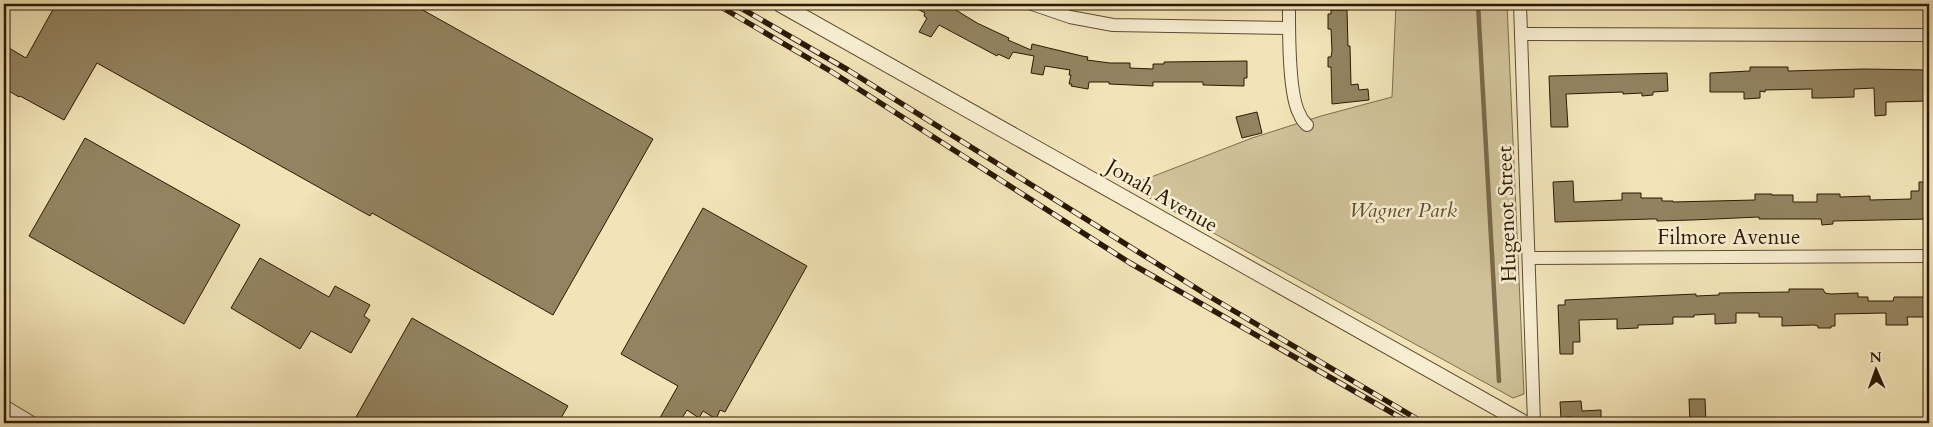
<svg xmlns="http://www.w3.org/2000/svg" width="1933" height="427" viewBox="0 0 1933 427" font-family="Cardo,serif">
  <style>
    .green { fill: #d0c198; stroke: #7e6d4d }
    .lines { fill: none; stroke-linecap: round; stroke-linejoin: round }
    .stream { stroke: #7b6949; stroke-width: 4.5 }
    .building { fill: #938360; stroke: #2c1902 }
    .minor-casing { stroke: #5e4c2f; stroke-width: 14 }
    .tertiary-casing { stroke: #5e4c2f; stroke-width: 17 }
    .minor { stroke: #f7edd0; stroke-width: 12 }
    .tertiary { stroke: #f7edd0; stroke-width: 15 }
    .rail-casing { stroke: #2c1902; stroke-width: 5.5 }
    .rail { stroke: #f7edd0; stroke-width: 4; stroke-dasharray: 11; stroke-linecap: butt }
    .labels { text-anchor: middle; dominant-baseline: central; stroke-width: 5; stroke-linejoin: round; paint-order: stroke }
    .street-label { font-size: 21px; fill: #2c1902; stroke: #f7edd0 }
    .park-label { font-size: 21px; font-style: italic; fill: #5d4b2f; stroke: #f7edd0 }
  </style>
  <rect width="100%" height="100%" fill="#f2e4b7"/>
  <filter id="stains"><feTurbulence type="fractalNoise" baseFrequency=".004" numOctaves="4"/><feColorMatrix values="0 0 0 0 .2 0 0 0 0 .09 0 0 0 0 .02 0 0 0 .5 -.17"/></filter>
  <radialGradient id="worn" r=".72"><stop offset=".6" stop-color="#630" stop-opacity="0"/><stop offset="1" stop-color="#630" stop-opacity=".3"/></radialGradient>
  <!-- green -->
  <path class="green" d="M1396 4H1507L1524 394 1513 398 1128 186 1252 138 1321 116 1392 97Z"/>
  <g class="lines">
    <!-- stream -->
    <path class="stream" d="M1478 4 1499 381"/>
  </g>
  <!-- building -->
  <g class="building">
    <path d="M56 4H103L113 9 116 4H412L653 139 553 315 372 213 370 216 97 63 64 120 20 96 19 97 7 90 8 89 4 86V45L26 58Z"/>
    <path d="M908 4H953L951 7 977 23 1009 38 1008 40 1031 50 1032 44 1082 56 1088 57 1087 60 1110 63H1130V68L1153 69V64H1164V62L1247 61V78H1244V86L1203 85V82H1153V86L1109 84V82H1089L1088 89 1071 86 1072 84H1069L1071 75H1069L1070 70 1045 66 1043 75 1031 73 1034 56 1013 52 1009 59 998 54 997 56 939 25 931 37 919 32 927 18 924 16 925 13Z"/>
    <path d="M1331 10H1347L1348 46H1350L1351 85 1358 84 1359 90 1368 89 1369 100 1332 104 1331 67H1328V57H1331L1332 51 1331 29H1328V14H1331Z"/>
    <path d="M1750 67H1788V71L1864 69 1929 70V101L1886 102V115L1875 116 1874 88 1854 89V97L1822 98H1812V89L1765 90V92L1760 91V98L1744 99V92H1710V73L1750 71Z"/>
    <path d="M1667 73 1668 91 1653 92V95L1642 96V93L1623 94V92L1566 94 1568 127H1551L1549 76Z"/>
    <path d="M1257 112 1262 133 1242 138 1236 117Z"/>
    <path d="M85 138 240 225 184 324 29 236Z"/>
    <path d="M1573 181 1574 202 1622 200V193H1641V198H1662V201H1673V202L1755 200V194H1772V195H1793V202H1817V194H1840V197L1870 196V200L1911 199V191H1919V182H1929V219L1833 221V224L1822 225 1821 219H1759V217L1692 220 1657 221V219H1651L1555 222 1553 182Z"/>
    <path d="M703 208 807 266 725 412 720 410 716 419 703 411 699 418 687 410 679 423H657L678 386 621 354Z"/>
    <path d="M260 258 329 297 335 286 370 305 364 316 370 320 351 353 311 331 300 349 231 308Z"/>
    <path d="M1789 289H1823L1825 293 1831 294 1858 293V297H1868V301H1893L1894 297H1929V317H1907L1908 325H1886V313L1835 314V326H1831V328H1818V326L1814 325 1782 326V317H1759V313H1736V323H1733L1715 324V314L1694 315V317H1673V324L1638 325V328L1617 329V319L1579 320 1580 342H1573V354H1560L1558 305H1565V300L1696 294V296L1719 295V293L1789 292Z"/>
    <path d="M412 318 568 406 558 423H368L356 417Z"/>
    <path d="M1689 399H1705L1706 423H1690Z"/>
    <path d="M1581 401 1582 411 1601 410V422H1571V417L1561 418 1560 402Z"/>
  </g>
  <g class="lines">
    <!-- minor casing -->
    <g class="minor-casing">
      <g id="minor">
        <path d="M1032 4 1070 17 1113 25 1289 28"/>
        <path d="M1289 4C1289 28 1288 96 1300 115 1301 119 1304 122 1307 125"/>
        <path d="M1520 4 1534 423"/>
        <path d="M1521 34 1929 35"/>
        <path d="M1529 258 1929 256"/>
        <path d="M4 406 32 423"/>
      </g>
    </g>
    <!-- tertiary casing -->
    <g class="tertiary-casing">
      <path id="tertiary" d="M780 4 1524 423"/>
    </g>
    <!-- minor -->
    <use href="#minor" class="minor"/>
    <!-- tertiary -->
    <use href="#tertiary" class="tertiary"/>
    <!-- rail casing -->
    <g class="rail-casing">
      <g id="rail">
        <path d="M716 4 832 72 1130 263 1410 423"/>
        <path d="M734 4 848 70 1207 295 1424 423"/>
      </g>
    </g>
    <!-- rail -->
    <use href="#rail" class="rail"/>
  </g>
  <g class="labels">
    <!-- street labels -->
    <g class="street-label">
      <text transform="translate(1162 196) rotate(30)">Jonah Avenue</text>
      <text transform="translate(1507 214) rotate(-92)">Hugenot Street</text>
      <text x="1729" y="237">Filmore Avenue</text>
    </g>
    <!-- park labels -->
    <g class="park-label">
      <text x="1403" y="210">Wagner Park</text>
    </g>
  </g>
  <!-- margin -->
  <rect width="1933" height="427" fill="none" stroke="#f2e4b7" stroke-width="20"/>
  <rect x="5" y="5" width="1923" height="417" fill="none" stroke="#2c1902" stroke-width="2.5"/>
  <rect x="10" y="10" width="1913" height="407" fill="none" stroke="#2c1902"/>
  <!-- north arrow -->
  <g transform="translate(1876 370) rotate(358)" stroke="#f7edd0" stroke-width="4" paint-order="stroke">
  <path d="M0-4L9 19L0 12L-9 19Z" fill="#2c1902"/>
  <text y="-8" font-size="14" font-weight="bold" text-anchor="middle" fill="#2c1902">N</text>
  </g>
  <rect width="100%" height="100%" filter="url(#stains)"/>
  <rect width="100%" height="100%" fill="url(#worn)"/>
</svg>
